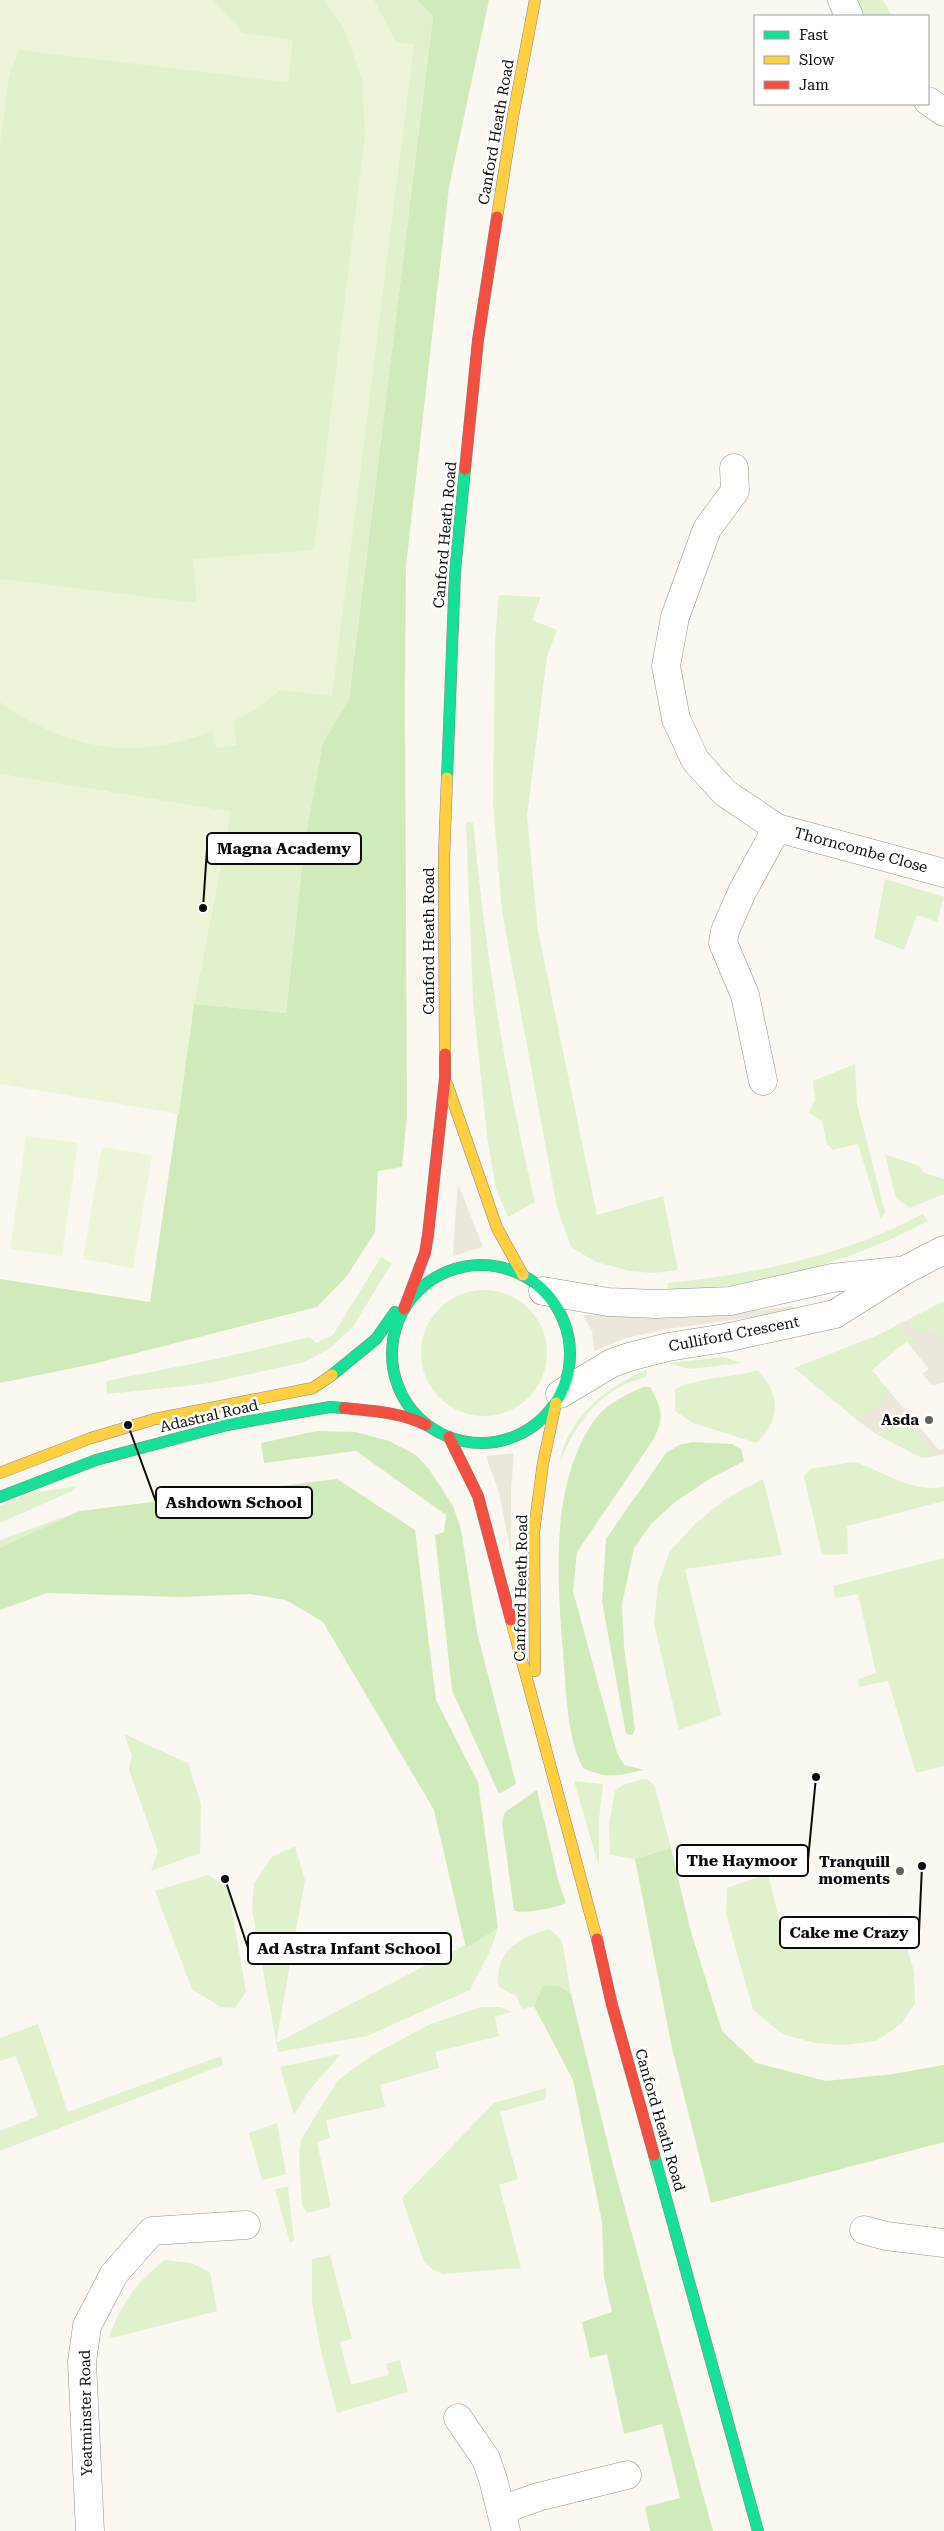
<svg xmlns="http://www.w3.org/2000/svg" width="944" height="2531" viewBox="0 0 944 2531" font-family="'Roboto Serif',serif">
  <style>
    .green { fill: #e1f1ce }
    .forest { fill: #d1eabb }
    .pitch { fill: #ecf5d8 }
    .plaza { fill: #ebe8db }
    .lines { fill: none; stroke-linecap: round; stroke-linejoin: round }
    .street-casing { stroke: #93928f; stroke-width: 29 }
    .fast-casing { stroke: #8a8985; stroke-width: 12 }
    .slow-casing { stroke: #8a8985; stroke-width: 12 }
    .jam-casing { stroke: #8a8985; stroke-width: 12 }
    .street { stroke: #fefefd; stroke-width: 28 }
    .fast { stroke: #16e098; stroke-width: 11 }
    .slow { stroke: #ffcf43; stroke-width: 11 }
    .jam { stroke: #f24e42; stroke-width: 11 }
    .poi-dot { fill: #5f5f5c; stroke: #fff; stroke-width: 2 }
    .labels { text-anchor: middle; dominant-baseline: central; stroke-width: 5; stroke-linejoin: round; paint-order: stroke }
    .street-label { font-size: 15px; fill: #0c0c0c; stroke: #fff }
    .poi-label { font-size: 15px; font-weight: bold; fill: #0c0c0c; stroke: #fff; text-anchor: end }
    .leader { fill: none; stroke: #0c0c0c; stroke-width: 2 }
    .callout-dot { fill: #0c0c0c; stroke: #fff; stroke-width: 2 }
    .callout { fill: #fff; stroke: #0c0c0c; stroke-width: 2 }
    .callout-label { font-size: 16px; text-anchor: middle; font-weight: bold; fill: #0c0c0c }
  </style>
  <rect width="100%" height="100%" fill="#faf8f0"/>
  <!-- green -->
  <g class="green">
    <path d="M0 0H417L433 17 349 700 323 742 305 840 286 1013 194 1004 231 812 0 774Z"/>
    <path d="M854 0H883L892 16H863Z"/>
    <path d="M499 595 541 597 532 620 557 630 547 656 527 816 538 931 597 1215 663 1196 678 1270 653 1273 630 1271 596 1262 571 1247 557 1207 502 912 493 804 495 639Z"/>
    <path d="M466 822H473C485 949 505 1077 535 1202L508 1217 496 1189 487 1136 473 1000Z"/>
    <path d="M885 879 944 897 937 922 917 915 904 950 874 938Z"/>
    <path d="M855 1064 857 1104 885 1212 881 1220 858 1144 833 1150 827 1144 822 1121 809 1113 815 1100 813 1081Z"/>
    <path d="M885 1154 919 1166 924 1173 944 1179V1194L910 1208 896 1198Z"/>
    <path d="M923 1214 928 1221C846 1264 760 1287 667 1291L668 1283C757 1274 843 1256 923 1214Z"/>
    <path d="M381 1257 392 1263 352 1328 330 1348 305 1362 204 1384 107 1394 106 1381 216 1359 310 1337 316 1343 333 1335Z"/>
    <circle cx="484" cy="1353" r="63"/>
    <path d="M944 1301V1342L932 1328 920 1337 907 1320Z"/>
    <path d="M899 1324 915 1342 910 1346 907 1341 872 1370 889 1391 883 1395 889 1401 856 1419 794 1368 878 1335Z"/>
    <path d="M724 1357 742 1363 690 1369 667 1363Z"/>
    <path d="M646 1370 647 1377C601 1388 578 1420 560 1461 569 1415 606 1388 646 1370Z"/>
    <path d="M758 1370C780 1395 781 1419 757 1443L693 1423 675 1411V1389C701 1377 731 1378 758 1370Z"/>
    <path d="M901 1423 914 1430 934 1456 922 1458 876 1434Z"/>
    <path d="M854 1462C885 1471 910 1493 944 1487V1501L847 1526 848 1554 822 1555 804 1476 810 1469Z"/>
    <path d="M763 1479 782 1555 685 1569 721 1715 679 1730 654 1624 658 1584 670 1551 696 1523 727 1498Z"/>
    <path d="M77 1486 74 1490 0 1523V1506L31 1493Z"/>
    <path d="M80 1511 0 1549V1540Z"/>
    <path d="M944 1558V1766L916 1773 888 1681 859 1687 858 1679 876 1673 858 1594 835 1598 833 1586Z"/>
    <path d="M124 1734 188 1763 201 1804 200 1853 151 1871 158 1851 129 1770 132 1755Z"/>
    <path d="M643 1779 649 1780 655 1787 671 1848 635 1859 610 1855 609 1825 615 1791 623 1785Z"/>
    <path d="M574 1781 603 1784 599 1819V1867Z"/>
    <path d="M295 1846 305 1880 276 2043 498 1928 490 1951 470 1990 367 2036 278 2052 252 1910 254 1883 272 1857Z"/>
    <path d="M768 1874 785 1944 897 1915 914 1971 915 2003 901 2024 876 2041 844 2045 815 2043 782 2034 753 2010 726 1914 727 1888Z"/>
    <path d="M208 1875 228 1887 246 1992 235 2008 221 2007 192 1989 155 1891Z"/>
    <path d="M550 1929 562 1941 571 1994 559 1986 543 1985 534 2006 522 2009 516 1996 499 1987C493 1951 521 1936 550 1929Z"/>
    <path d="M481 2007H500L512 2012 495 2017 499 2036 435 2052 439 2068 380 2085 385 2107 326 2120 330 2138 317 2142 331 2207 307 2213 302 2205 299 2157 301 2140 337 2081 372 2055 431 2024Z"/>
    <path d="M38 2024 68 2112 221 2056 223 2065 0 2151V2131L38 2116 16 2056 0 2061V2038Z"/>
    <path d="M341 2054 307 2093 294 2115 280 2067Z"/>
    <path d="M546 2088V2099L500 2112 518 2179 499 2185 521 2268 443 2274 432 2269 424 2262 402 2198 494 2103Z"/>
    <path d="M277 2123 286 2174 262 2180 249 2133Z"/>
    <path d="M288 2187 294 2241 290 2243 275 2189Z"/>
    <path d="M330 2255 352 2339 340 2342 351 2385 389 2375 386 2364 400 2360 408 2392 337 2413 320 2347 312 2302V2259Z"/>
    <path d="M165 2260 191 2263 210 2272 217 2311 108 2339C122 2303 135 2283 165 2260Z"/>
  </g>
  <!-- forest -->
  <g class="forest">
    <path d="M417 0H489L449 187 406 566 405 699 407 1116 402 1167 378 1171 375 1232 347 1276 317 1307 93 1364 0 1383V1279L150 1302 194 1004 286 1013 305 840 323 742 349 700 433 17Z"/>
    <path d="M643 1387H650C662 1409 665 1417 653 1440L577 1552 573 1591 617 1753 624 1765 644 1770C618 1775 608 1780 583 1768 567 1738 567 1698 564 1665 558 1588 547 1485 596 1418 607 1404 627 1394 643 1387Z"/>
    <path d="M317 1431 356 1432 389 1441 416 1455 429 1469 453 1506 461 1529 477 1632 516 1784 499 1794 452 1690 435 1535 444 1532 446 1515 356 1451 264 1463 261 1443Z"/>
    <path d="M692 1442 732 1444 741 1449 744 1461 711 1478 675 1502 652 1523 634 1548 622 1604 624 1646 635 1730 632 1735 626 1734 602 1601 606 1539 666 1453 679 1445Z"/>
    <path d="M337 1479 415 1530 436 1700 478 1782 498 1928 466 1948 434 1810 323 1622 286 1600 249 1594 182 1597 47 1593 0 1610V1548L80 1511Z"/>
    <path d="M537 1790 559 1883 566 1903C556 1908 525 1914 514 1911L502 1822 505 1812Z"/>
    <path d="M671 1848 691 1932 722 2031 756 2063 826 2081 893 2074 944 2065V2142L711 2203 672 2048 635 1859Z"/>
    <path d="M543 1985 559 1986 571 1994 611 2157 713 2531H650L645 2507 680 2498 662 2424 624 2434 607 2354 590 2358 582 2322 612 2312 604 2277 602 2222 573 2080 534 2006Z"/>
  </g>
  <!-- pitch -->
  <g class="pitch">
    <path d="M0 0H213L243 33 293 40 288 82 19 50 9 77 0 143Z"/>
    <path d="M324 0H374L396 42 414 45 332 696 280 690 259 707 233 722 237 745 216 748 212 731C134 762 67 750 0 702V579L197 603 193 559 314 550 365 135 362 80 344 28Z"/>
    <path d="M0 774 231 812 194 1004 179 1114 0 1084Z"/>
    <path d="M26 1136 78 1143 62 1256 10 1249Z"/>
    <path d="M102 1147 152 1155 133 1268 83 1259Z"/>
  </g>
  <!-- plaza -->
  <g class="plaza">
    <path d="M458 1184 483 1247 453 1256 454 1235Z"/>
    <path d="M793 1306 794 1311 668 1329 626 1338 594 1351 592 1331 583 1315 665 1316 730 1314Z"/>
    <path d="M907 1320 920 1336 932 1328 944 1342V1383L932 1385 922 1374 929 1369 910 1346 914 1341 899 1324Z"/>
    <path d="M889 1391 939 1450 944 1449V1454L934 1456 914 1430 901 1423 876 1434 856 1419 888 1401 883 1395Z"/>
    <path d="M514 1453 511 1490V1553L499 1493 486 1456Z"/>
  </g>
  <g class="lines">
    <!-- street casing -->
    <g class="street-casing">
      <g id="street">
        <path d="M842 0 849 16"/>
        <path d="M928 101 944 112"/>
        <path d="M734 468 735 491 707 529 675 617 666 666 676 719 695 760 725 793 777 828 944 873"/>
        <path d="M763 1081 745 995 723 943 725 931 742 892 777 828"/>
        <path d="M543 1291 608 1302 656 1304 730 1301 832 1278 898 1271"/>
        <path d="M560 1394 612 1363 629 1357 668 1347 725 1338 835 1314 905 1270 944 1250"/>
        <path d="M864 2230 886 2236 944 2243"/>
        <path d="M458 2418 486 2459 493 2479 506 2531"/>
        <path d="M501 2510 538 2497 627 2475"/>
        <path d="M90 2531 82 2362 87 2326 114 2274 152 2231 246 2225"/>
      </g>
    </g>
    <!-- fast casing -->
    <g class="fast-casing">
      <g id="fast">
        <path d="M447 778 455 571 465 469"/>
        <circle cx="481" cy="1354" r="89"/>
        <path d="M332 1375 376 1339 395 1312"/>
        <path d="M0 1497 96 1460 227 1425 330 1407 344 1408"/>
        <path d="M654 2155 758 2531"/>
      </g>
    </g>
    <!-- slow casing -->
    <g class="slow-casing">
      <g id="slow">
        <path d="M497 217 513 116 535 0"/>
        <path d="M445 1054 444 857 447 778"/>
        <path d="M447 1084 497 1228 523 1275"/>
        <path d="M0 1473 91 1438 155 1419 313 1388 332 1375"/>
        <path d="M511 1620 597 1939"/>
        <path d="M535 1671 534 1531 543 1463 556 1403"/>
      </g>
    </g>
    <!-- jam casing -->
    <g class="jam-casing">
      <g id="jam">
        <path d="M465 469 478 340 497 217"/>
        <path d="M404 1309 425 1253 428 1235 445 1078V1054"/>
        <path d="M344 1408C371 1411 401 1412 426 1425"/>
        <path d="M449 1437 478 1496 511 1620"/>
        <path d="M597 1939 612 2005 654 2155"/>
      </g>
    </g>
    <!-- street -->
    <use href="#street" class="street"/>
    <!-- fast -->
    <use href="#fast" class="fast"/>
    <!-- slow -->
    <use href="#slow" class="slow"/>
    <!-- jam -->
    <use href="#jam" class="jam"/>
  </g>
  <!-- markers -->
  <g class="poi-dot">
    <circle cx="929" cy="1420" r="5"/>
    <circle cx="900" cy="1871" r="5"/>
  </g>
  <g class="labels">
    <!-- street labels -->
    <g class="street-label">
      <text transform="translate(496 132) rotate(-80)">Canford Heath Road</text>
      <text transform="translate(445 535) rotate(-85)">Canford Heath Road</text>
      <text transform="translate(861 850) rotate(15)">Thorncombe Close</text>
      <text transform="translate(429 941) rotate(-90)">Canford Heath Road</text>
      <text transform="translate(734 1334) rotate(-11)">Culliford Crescent</text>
      <text transform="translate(209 1416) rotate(-13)">Adastral Road</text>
      <text transform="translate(521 1588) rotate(-89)">Canford Heath Road</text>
      <text transform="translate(660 2120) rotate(74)">Canford Heath Road</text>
      <text transform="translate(86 2413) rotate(-91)">Yeatminster Road</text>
    </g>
    <!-- poi labels -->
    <g class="poi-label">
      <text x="919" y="1420">Asda</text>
      <text x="890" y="1862">Tranquill<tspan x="890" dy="17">moments</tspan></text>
    </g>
  </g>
  <!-- callouts -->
  <path class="leader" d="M203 908L207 849M128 1425L156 1502M816 1777L808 1860M922 1866L919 1932M225 1879L248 1948"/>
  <g class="callout-dot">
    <circle cx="203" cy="908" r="5"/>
    <circle cx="128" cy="1425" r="5"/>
    <circle cx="816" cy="1777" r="5"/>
    <circle cx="922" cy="1866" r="5"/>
    <circle cx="225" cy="1879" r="5"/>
  </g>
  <g class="callout">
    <rect x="207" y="833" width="154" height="31" rx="5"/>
    <rect x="156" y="1487" width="156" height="31" rx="5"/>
    <rect x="677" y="1845" width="131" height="31" rx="5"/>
    <rect x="780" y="1917" width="139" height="31" rx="5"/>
    <rect x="248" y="1933" width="203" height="31" rx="5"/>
  </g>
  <g class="callout-label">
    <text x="284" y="854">Magna Academy</text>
    <text x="234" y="1508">Ashdown School</text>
    <text x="742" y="1866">The Haymoor</text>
    <text x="849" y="1938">Cake me Crazy</text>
    <text x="349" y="1954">Ad Astra Infant School</text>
  </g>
  <!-- legend -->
  <rect x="754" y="15" width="175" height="90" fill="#ffffff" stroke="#9e9e9e"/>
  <rect x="764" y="31" width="25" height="8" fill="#16e098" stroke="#9e9e9e"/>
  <text x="799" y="40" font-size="15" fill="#0c0c0c">Fast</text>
  <rect x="764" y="56" width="25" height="8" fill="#ffcf43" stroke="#9e9e9e"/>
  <text x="799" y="65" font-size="15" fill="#0c0c0c">Slow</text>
  <rect x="764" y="81" width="25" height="8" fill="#f24e42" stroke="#9e9e9e"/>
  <text x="799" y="90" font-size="15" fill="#0c0c0c">Jam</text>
</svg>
